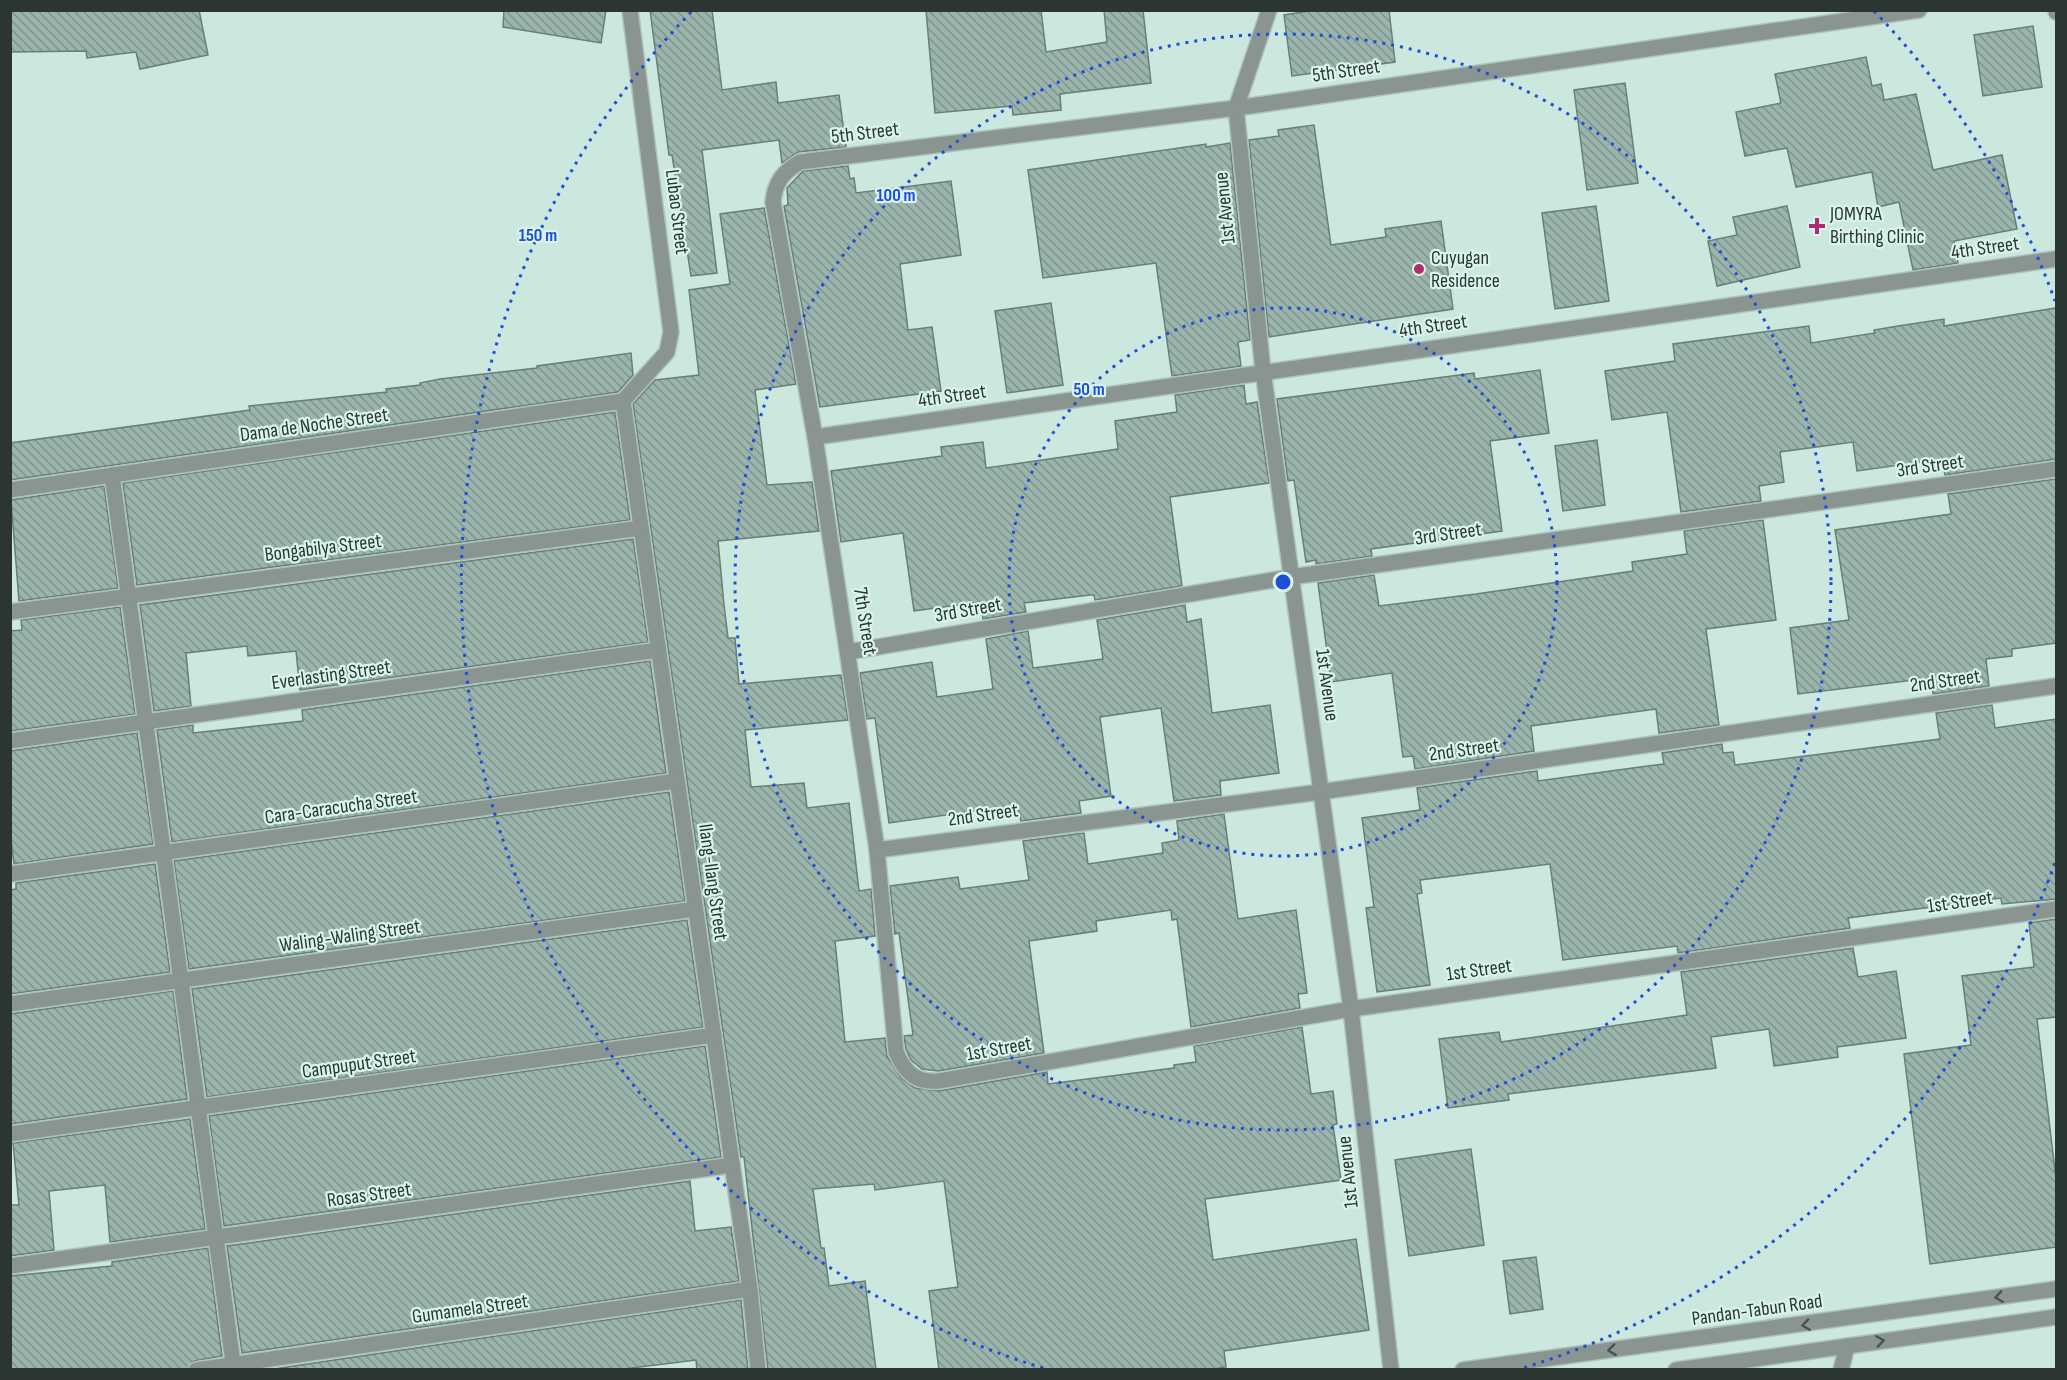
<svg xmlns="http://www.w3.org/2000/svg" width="2067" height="1380" viewBox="0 0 2067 1380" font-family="'Sofia Sans Condensed',sans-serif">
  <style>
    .building { fill: url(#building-back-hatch); stroke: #667f77; stroke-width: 1.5 }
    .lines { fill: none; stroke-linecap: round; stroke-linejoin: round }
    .minor-casing { stroke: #abc3bc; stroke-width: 18 }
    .minor { stroke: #8a9592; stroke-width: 15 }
    .oneway { stroke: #48524f }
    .ring { fill: none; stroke: #1d4ed8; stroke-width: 3; stroke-dasharray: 3 6 }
    .poi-dot { fill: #b12b71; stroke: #d8f4eb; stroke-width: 2 }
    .labels { text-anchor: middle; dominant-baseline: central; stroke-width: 4.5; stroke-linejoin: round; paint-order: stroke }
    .street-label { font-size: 20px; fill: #2b3532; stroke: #d8f4eb }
    .poi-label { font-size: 20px; fill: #2b3532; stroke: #d8f4eb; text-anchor: start }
    .centre { fill: #1d4ed8; stroke: #d8f4eb; stroke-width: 3 }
    .ring-label { font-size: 18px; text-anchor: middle; font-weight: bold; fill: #1d4ed8; stroke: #d8f4eb; stroke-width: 4.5; stroke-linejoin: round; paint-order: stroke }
  </style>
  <defs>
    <pattern id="building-back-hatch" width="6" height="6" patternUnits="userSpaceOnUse" patternTransform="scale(1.5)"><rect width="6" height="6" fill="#9bb5ad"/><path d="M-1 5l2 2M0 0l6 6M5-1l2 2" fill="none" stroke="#7f948d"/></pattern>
  </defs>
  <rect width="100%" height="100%" fill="#cbe7de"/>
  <!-- building -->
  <g class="building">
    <path d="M10 10H199L208 55 140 69 136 52 87 58 86 51 10 52Z"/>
    <path d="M504 10H606L601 43 503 27Z"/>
    <path d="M650 10H712L722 90 776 82 778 103 839 95 846 147 798 152 782 163 779 140 702 150 717 273 691 276 672 155H669Z"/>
    <path d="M926 10H1041L1046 52 1107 42 1104 10H1143L1151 83 1060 94 1061 110 1013 115 1012 106 935 113Z"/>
    <path d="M1316 10H1389L1395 62 1292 76 1284 15Z"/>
    <path d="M2033 26 2042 87 1983 96 1974 35Z"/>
    <path d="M1866 57 1872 86 1881 84 1884 100 1916 94 1933 170 2002 155 2017 229 1954 241 1958 263 1913 270 1899 202 1878 207 1872 172 1796 187 1787 148 1745 156 1736 112 1781 103 1775 74Z"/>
    <path d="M1625 83 1638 183 1587 190 1574 90Z"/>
    <path d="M1314 125 1331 245 1386 237 1385 229 1441 221 1453 309 1269 337 1249 140 1279 136 1278 130Z"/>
    <path d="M1230 143 1250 340 1238 342 1241 366 1172 376 1156 263 1043 278 1028 170 1206 144V147Z"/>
    <path d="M848 166 850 179 854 178 856 193 951 181 961 255 900 264 908 330 932 327 941 391 820 407 784 206 788 205 787 188 803 171Z"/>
    <path d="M1596 206 1609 301 1555 309 1542 213Z"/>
    <path d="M1787 206 1800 267 1717 286 1708 241 1737 235 1733 217Z"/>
    <path d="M764 208 796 384 755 390 767 485 812 482 819 531 718 541 724 605 728 638H735L739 684 841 675 848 720 745 730 751 787 804 783 807 808 849 803 859 891 871 889 875 936 835 941 845 1042 885 1038 887 1056 901 1078 915 1088 939 1091 1047 1072 1048 1084 1174 1068V1065L1196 1062 1194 1046 1302 1027 1311 1094 1333 1091 1337 1124 1333 1125 1341 1180 1205 1199 1213 1260 1356 1239 1369 1330 1224 1351 1226 1367 1208 1370H939L929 1291 958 1287 944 1181 875 1190 874 1184 813 1189 821 1248H824L829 1286 865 1281 876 1370H768L744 1157H741L633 404 655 380 699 375 689 290 730 284 720 214Z"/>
    <path d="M1051 303 1063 385 1007 393 995 311Z"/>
    <path d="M2056 308V459L1945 475 1942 459 1857 471 1853 442 1780 452 1784 482 1759 486 1761 501 1681 512 1667 412 1612 420 1605 371 1675 361 1673 344 1809 326 1811 343 1875 333 1874 330 1898 326 1944 319V326Z"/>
    <path d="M631 353 633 375 618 392 10 480V443L250 410 249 406 387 392 386 389 420 385V383L440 379 537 368V366Z"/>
    <path d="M1540 370 1549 433 1490 441 1502 531 1371 549 1372 556 1316 564V560L1306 562 1294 480 1288 481 1277 399 1474 373 1475 379Z"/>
    <path d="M1244 385 1246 404 1257 402 1269 483 1170 497 1182 586 1095 600 1094 595H1090L1024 603 1026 612 983 619 981 602 914 611 903 533 841 542 831 471 942 456 941 447 983 442 986 468 1118 449 1115 421 1177 412 1175 395Z"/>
    <path d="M615 412 630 520 137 585 123 483Z"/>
    <path d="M1597 440 1605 505 1563 511 1555 446Z"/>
    <path d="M2056 479V643L2012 649V656L1986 659 1989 686 1933 694 1931 678 1798 694 1790 628 1849 620 1835 530 1951 514 1948 494Z"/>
    <path d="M104 486 118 588 19 601 11 500Z"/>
    <path d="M1763 520 1776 620 1706 629 1719 725 1659 733 1656 709 1531 726 1534 751 1415 769 1413 756 1403 757 1392 673 1331 682 1318 583 1374 575 1379 606 1476 594 1633 571 1632 562 1687 554 1684 531Z"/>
    <path d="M633 539 648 642 300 690 296 651 248 656 247 646 186 653 191 706 154 711 140 605Z"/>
    <path d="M1185 605 1187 622 1201 619 1212 713 1270 705 1279 773 1220 781 1221 795 1174 801 1161 708 1100 717 1111 796 1079 801 1081 813 1021 821 1019 811 1004 813 1003 807 889 823 875 718 867 719 860 673 932 662 937 697 993 689 986 639 1028 631 1033 668 1103 659 1097 620Z"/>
    <path d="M120 607 135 714 10 731V631L22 630 21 620Z"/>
    <path d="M650 661 666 773 172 842 157 730 193 725V733L303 721 302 710Z"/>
    <path d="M1992 705 1995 728 2056 719V899L2002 904 2001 898 1848 918 1850 928 1678 953 1677 946 1563 960 1550 864 1420 880 1422 893 1417 894 1430 985 1377 992 1366 908 1374 907 1362 818 1420 810 1417 788 1537 771 1538 781 1640 767 1664 764 1662 753 1722 744 1723 753 1733 752 1735 765 1940 739 1936 713Z"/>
    <path d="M137 733 153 844 14 864 10 832V751Z"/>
    <path d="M669 792 685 901 189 969 174 861Z"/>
    <path d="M1224 814 1238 919 1296 910 1307 993 1298 994 1300 1008 1191 1027 1177 919 1172 920 1171 910 1096 921 1097 931 1029 941 1044 1053 938 1071 922 1069 911 1060 906 1049 904 1036 913 1035 899 933 895 934 890 886 958 877 960 889 1029 880 1023 841 1084 833 1088 864 1163 853 1162 843 1179 840 1177 821Z"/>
    <path d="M155 864 170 972 10 994V890L16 889V883Z"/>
    <path d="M2056 919V1017L2037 1019 2056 1179V1247L1930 1264 1904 1054 1971 1045 1962 976 2034 967 2029 923Z"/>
    <path d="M687 920 703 1027 207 1097 192 989Z"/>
    <path d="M1853 948 1858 977 1896 971 1906 1038 1837 1047 1838 1057 1774 1066 1769 1029 1711 1037 1716 1068 1508 1094 1509 1100 1448 1108 1439 1039 1499 1032 1501 1042 1687 1015 1681 972Z"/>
    <path d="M173 991 187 1099 11 1124 10 1014Z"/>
    <path d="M705 1046 721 1157 224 1226 209 1116Z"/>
    <path d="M190 1119 205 1229 110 1242 105 1185 49 1191 54 1250 10 1256V1205H19L13 1143Z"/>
    <path d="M1471 1149 1484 1245 1409 1256 1395 1160Z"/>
    <path d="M690 1181 695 1231 731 1227 739 1281 242 1353 227 1246Z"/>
    <path d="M208 1248 222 1356 194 1361 186 1370H10V1276L112 1266V1262Z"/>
    <path d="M1536 1257 1543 1309 1510 1314 1503 1261Z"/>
    <path d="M741 1300 748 1370H697L696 1360 616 1370H267Z"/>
  </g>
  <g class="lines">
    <!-- minor casing -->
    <g class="minor-casing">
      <g id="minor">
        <path d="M1269 10 1236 108 1263 371 1351 1009 1391 1370"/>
        <path d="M1919 10 1236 108 800 162C783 172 775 182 773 202L815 437 877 850 896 1052C905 1073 916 1083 939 1081L1351 1009 2056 909"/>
        <path d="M2056 10V12"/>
        <path d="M623 401 750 1289 758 1370"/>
        <path d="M623 401 667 352 671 332 630 10"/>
        <path d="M815 437 2056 259"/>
        <path d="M112 475 234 1370"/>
        <path d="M10 490 623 401"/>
        <path d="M10 612 641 528"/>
        <path d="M848 652 1291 577 2056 469"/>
        <path d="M10 741 658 650"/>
        <path d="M877 850 1320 792 2056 686"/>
        <path d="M10 874 677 781"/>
        <path d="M10 1004 695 909"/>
        <path d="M10 1134 714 1035"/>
        <path d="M10 1266 732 1165"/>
        <path d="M196 1370 750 1289"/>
        <path d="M1463 1370 2056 1289"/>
        <path d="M1676 1370 2056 1317"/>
        <path d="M1841 1370 1847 1346"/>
      </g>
    </g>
    <!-- minor -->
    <use href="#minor" class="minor"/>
  </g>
  <!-- one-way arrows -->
  <defs><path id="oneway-chevron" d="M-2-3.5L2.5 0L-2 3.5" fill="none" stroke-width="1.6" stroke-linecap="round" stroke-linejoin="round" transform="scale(1.5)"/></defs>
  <g class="oneway">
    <use href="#oneway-chevron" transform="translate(1999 1297) rotate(172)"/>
    <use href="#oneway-chevron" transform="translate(1806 1325) rotate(172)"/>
    <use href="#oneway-chevron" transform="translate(1880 1341) rotate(-8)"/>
    <use href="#oneway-chevron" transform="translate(1612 1350) rotate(173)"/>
  </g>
  <!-- distance rings -->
  <g class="ring">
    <circle cx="1283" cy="582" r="274"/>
    <circle cx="1283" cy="582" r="548"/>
    <path d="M2055 863A822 822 0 0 1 1523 1368M1043 1368A822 822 0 0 1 692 11M1874 11A822 822 0 0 1 2055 301"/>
  </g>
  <!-- markers -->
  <g class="poi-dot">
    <path d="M1814 217h6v6h6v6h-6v6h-6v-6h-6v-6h6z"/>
    <circle cx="1419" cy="269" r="6"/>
  </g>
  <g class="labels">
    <!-- street labels -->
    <g class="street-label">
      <text transform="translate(1346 71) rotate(-8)">5th Street</text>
      <text transform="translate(865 133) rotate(-7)">5th Street</text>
      <text transform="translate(1225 208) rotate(-96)">1st Avenue</text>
      <text transform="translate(677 212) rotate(83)">Lubao Street</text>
      <text transform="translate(1985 248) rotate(-8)">4th Street</text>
      <text transform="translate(1433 326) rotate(-8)">4th Street</text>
      <text transform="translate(952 396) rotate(-8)">4th Street</text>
      <text transform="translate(314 425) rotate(-8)">Dama de Noche Street</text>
      <text transform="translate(1930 466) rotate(-8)">3rd Street</text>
      <text transform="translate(1448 534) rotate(-8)">3rd Street</text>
      <text transform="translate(323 548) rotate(-7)">Bongabilya Street</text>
      <text transform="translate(968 610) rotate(-10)">3rd Street</text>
      <text transform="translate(865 621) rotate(81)">7th Street</text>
      <text transform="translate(331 675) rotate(-8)">Everlasting Street</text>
      <text transform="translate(1945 681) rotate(-8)">2nd Street</text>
      <text transform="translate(1327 685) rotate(82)">1st Avenue</text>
      <text transform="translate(1464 750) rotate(-8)">2nd Street</text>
      <text transform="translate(341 807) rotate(-8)">Cara-Caracucha Street</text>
      <text transform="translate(983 815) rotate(-8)">2nd Street</text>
      <text transform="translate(713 882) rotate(82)">Ilang-Ilang Street</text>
      <text transform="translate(1960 902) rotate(-8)">1st Street</text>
      <text transform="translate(350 936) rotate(-8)">Waling-Waling Street</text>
      <text transform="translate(1479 970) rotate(-8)">1st Street</text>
      <text transform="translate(999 1049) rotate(-10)">1st Street</text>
      <text transform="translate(359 1064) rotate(-8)">Campuput Street</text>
      <text transform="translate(1348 1172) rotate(-96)">1st Avenue</text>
      <text transform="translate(369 1195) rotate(-8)">Rosas Street</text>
      <text transform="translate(470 1309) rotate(-8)">Gumamela Street</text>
      <text transform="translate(1757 1310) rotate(-8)">Pandan-Tabun Road</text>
    </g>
    <!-- poi labels -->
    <g class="poi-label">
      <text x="1830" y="214">JOMYRA<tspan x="1830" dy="23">Birthing Clinic</tspan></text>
      <text x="1431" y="258">Cuyugan<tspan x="1431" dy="23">Residence</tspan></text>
    </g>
  </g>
  <circle cx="1283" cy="582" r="9" class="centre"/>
  <g class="ring-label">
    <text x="896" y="201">100 m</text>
    <text x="538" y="241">150 m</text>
    <text x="1089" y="395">50 m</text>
  </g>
  <!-- border -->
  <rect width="2067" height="1380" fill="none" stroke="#2b3532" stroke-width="24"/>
</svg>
